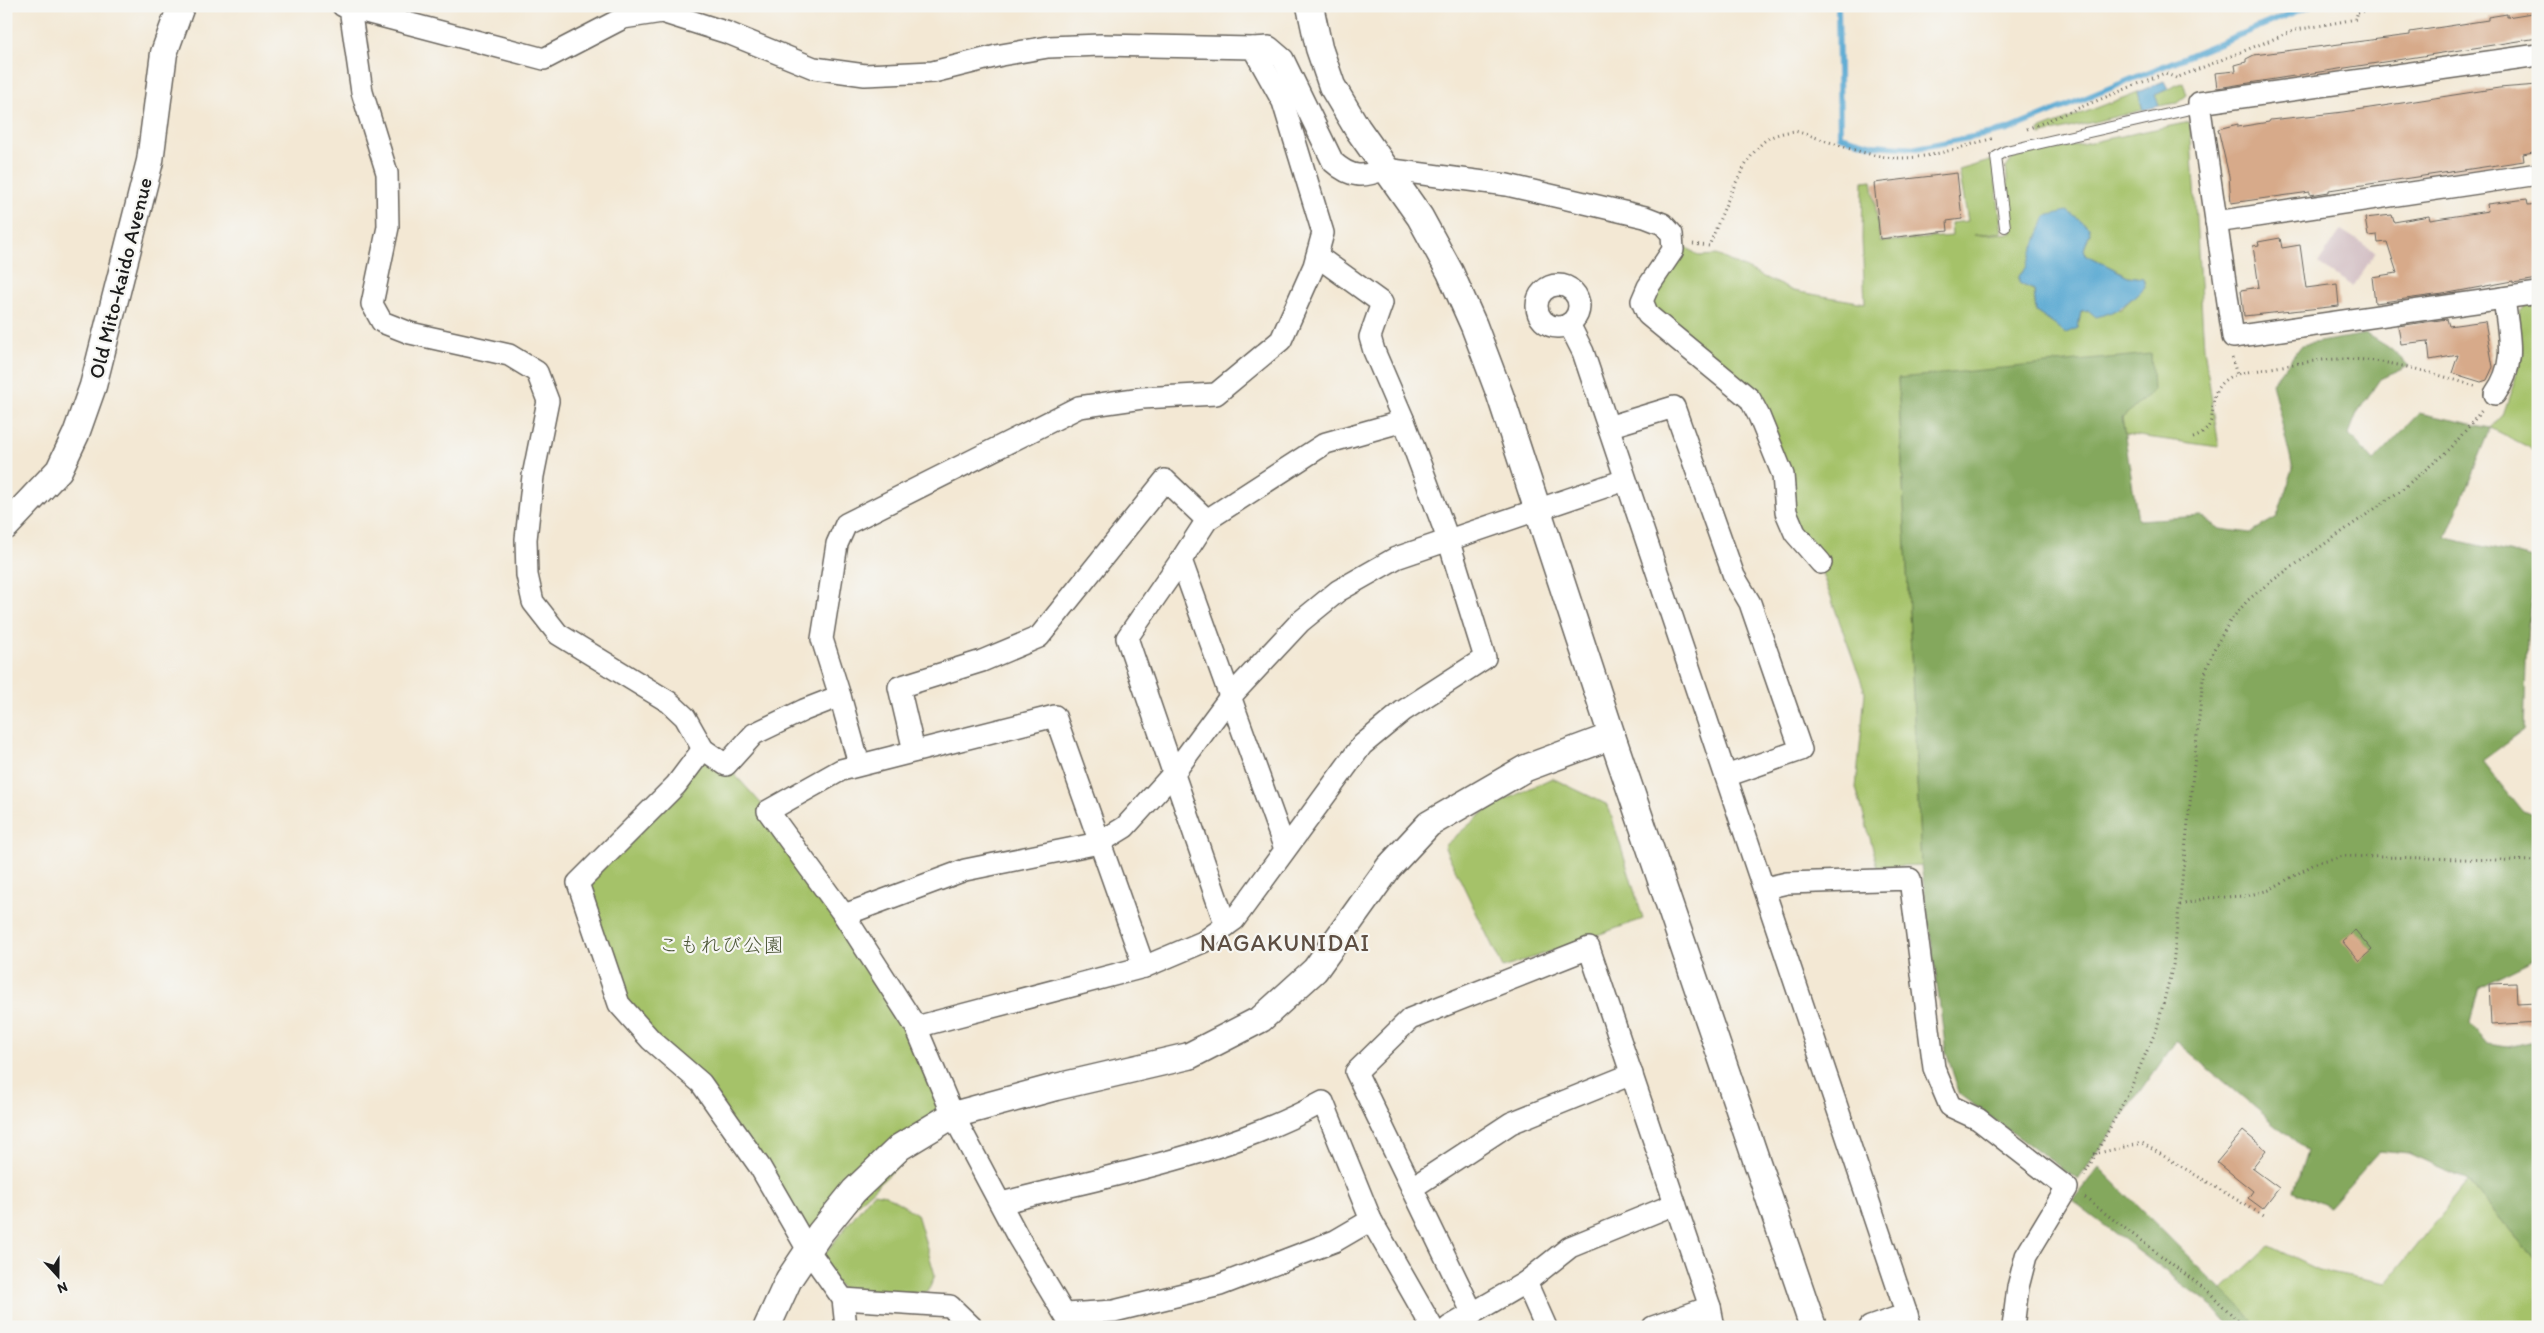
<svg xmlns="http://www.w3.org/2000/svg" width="2544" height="1333" viewBox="0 0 2544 1333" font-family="Itim,'Klee One',sans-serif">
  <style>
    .industrial { fill: #d2bec3 }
    .green { fill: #a5c269; stroke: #606f42; fill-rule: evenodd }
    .forest { fill: #84a85d; stroke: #50623c }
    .water { fill: #57a7d1; stroke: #3a6276 }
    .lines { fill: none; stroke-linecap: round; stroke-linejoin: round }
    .stream { stroke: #57a7d1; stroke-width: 6 }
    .building { fill: #d7aa8a }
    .service-casing { stroke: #67635c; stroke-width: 12 }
    .minor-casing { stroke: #67635c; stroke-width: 24 }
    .tertiary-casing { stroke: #67635c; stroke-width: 29 }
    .path { stroke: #67635c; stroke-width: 3; stroke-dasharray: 1 4; stroke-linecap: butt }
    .service { stroke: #fff; stroke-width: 10 }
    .minor { stroke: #fff; stroke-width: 21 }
    .tertiary { stroke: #fff; stroke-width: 26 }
    .labels { text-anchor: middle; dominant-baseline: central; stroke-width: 4.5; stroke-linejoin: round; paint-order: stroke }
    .street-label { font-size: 21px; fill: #1c1c1c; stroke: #f6f6f2 }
    .park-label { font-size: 21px; fill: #4c5637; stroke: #f6f6f2 }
    .quarter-label { font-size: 24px; letter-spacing: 1px; fill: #5d4e42; stroke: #f6f6f2 }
  </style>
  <rect width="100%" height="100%" fill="#f6f6f2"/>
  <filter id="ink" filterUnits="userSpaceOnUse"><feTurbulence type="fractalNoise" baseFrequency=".02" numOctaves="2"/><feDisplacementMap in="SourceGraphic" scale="10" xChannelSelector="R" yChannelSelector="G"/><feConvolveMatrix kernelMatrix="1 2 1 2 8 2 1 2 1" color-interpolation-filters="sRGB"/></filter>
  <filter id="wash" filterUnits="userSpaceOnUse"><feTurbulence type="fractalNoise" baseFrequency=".0096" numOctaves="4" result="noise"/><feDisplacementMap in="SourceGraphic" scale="20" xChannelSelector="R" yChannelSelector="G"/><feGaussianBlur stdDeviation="1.12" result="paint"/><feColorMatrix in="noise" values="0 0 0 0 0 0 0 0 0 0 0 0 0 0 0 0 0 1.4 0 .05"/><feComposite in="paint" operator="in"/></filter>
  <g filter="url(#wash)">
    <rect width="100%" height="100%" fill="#f3e8d4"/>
    <!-- industrial -->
    <path class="industrial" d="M2341 230 2376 252 2353 286 2318 264Z"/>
    <!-- green -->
    <g class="green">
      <path d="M2183 82 2187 95 2177 103 2159 106 2155 95Z"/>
      <path d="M2138 92 2143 110 2040 135 2039 130Z"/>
      <path d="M2190 122 2204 348 2219 447 2124 434 2122 418 2153 391 1898 378 1921 865 1878 867 1856 788 1865 692 1822 573 1801 537 1754 399 1649 309 1674 238 1699 256 1717 255 1793 291 1865 303 1862 239 1863 181 1872 180 1880 242 1952 236 1951 223 1968 221 1959 170 1993 160 2002 232 1974 235 2012 233 2006 168 2013 158ZM2090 232 2084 249 2086 255 2128 276 2143 278 2145 286 2121 309 2081 311 2078 328 2066 332 2036 312 2034 290 2024 286 2019 276 2026 268Z"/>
      <path d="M2538 303V452L2491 428 2503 415 2520 364 2515 317 2525 305Z"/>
      <path d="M703 749 726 765 768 811 844 915 953 1115 808 1250 760 1167 619 1004 578 883Z"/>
      <path d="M1552 778 1608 805 1643 919 1503 968 1444 846 1490 807Z"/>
      <path d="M2468 1181 2538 1263V1327H2259L2222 1290 2269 1246 2319 1270 2386 1283Z"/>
      <path d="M873 1193 886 1195 917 1214 935 1275 928 1292 879 1295 846 1293 818 1262Z"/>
    </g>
    <!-- forest -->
    <g class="forest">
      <path d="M2366 334 2392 350 2409 366 2380 379 2357 413 2349 434 2374 461 2419 413 2491 428 2446 538 2534 558C2542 585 2531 590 2529 614 2525 652 2526 691 2524 730L2482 761 2522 811 2538 816V957L2479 986 2470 1023 2487 1044 2508 1047 2538 1040V1263L2468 1181 2408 1154 2379 1151 2329 1207 2294 1191 2307 1151 2176 1041 2078 1180 1960 1095 1946 1052 1921 865 1898 378 2151 354 2153 391 2122 418 2138 520 2202 516 2220 529 2250 533 2277 517 2293 469 2272 383 2302 345Z"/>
      <path d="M2099 1167 2259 1327H2230L2214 1308 2072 1201Z"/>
    </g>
    <!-- water -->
    <g class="water">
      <path d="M2164 81 2168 89 2155 95 2159 106 2143 110 2138 92Z"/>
      <path d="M2067 211 2089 227 2090 232 2084 249 2086 255 2128 276 2143 278 2145 286C2130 301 2117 313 2096 317L2088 310 2081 311 2078 328 2066 333 2036 312 2034 290 2019 283V276L2026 268 2046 216Z"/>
    </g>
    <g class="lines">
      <!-- stream -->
      <path class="stream" d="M1838 6 1840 136 1873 145 1917 148 2008 130 2309 6"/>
    </g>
    <g id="blocks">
      <!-- building -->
      <g class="building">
        <path d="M2538 12V38L2217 88 2215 73 2236 71 2235 65 2246 62V59L2254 55 2410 35V32L2488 20V17L2507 14V17Z"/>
        <path d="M2538 85V151L2523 154 2524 161 2329 190V192L2310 195V192L2231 203 2229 176 2218 129 2238 124V127L2269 122 2270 120 2344 112 2499 88Z"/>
        <path d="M1957 173 1962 219 1947 221 1948 231 1880 239 1874 183Z"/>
        <path d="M2527 199 2528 205 2538 204V279L2513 283V281L2443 294 2375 303 2372 277 2397 273 2387 242 2378 243 2377 235 2368 236 2365 218 2392 215 2394 222 2429 216 2430 220 2488 211 2487 204Z"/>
        <path d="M2280 238 2282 248 2300 245 2306 288 2337 284 2339 306 2244 316 2241 290 2259 287 2253 246 2259 245 2258 242Z"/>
        <path d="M2447 319 2449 326 2485 321 2493 367 2487 380 2481 382 2452 373 2458 355 2430 360 2428 341 2401 344 2398 326Z"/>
        <path d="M2355 930 2372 950 2359 961 2342 941Z"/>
        <path d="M2516 983 2517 1004 2538 1003V1022L2491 1025 2489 984Z"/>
        <path d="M2243 1131 2266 1150 2252 1168 2279 1188 2263 1209 2248 1198 2253 1191 2217 1162Z"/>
      </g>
    </g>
  </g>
  <g filter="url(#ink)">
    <use href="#blocks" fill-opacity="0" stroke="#67635c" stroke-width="1"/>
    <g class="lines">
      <!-- service casing -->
      <g class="service-casing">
        <path id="service" d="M2005 227 1996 157 2006 151 2199 107"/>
      </g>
      <!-- minor casing -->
      <g class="minor-casing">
        <g id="minor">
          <path d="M343 6 350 8 544 59 623 18 662 12 728 33 814 68 865 75 933 72 1001 55 1048 47 1101 45 1253 48 1283 102 1323 233 1314 266 1281 340 1216 394 1142 398 1079 407 846 524 837 544 822 639 840 696 804 710 754 734 726 765 703 749 685 717 669 702 558 634 533 602 527 575 526 539 533 476 548 401 537 372 509 355 410 333 382 322 372 304 388 227 387 173 362 92 350 8 351 6"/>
          <path d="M1253 48 1269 47 1283 59 1333 162C1351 178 1363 178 1385 169L1507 185 1645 217 1663 224 1672 234 1673 250 1648 287 1642 301 1648 315 1750 399 1759 416 1783 475 1786 512 1795 533 1821 563"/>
          <path d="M2538 55 2199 103 2233 337 2538 293"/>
          <path d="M2216 222 2538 174"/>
          <path d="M1317 256 1382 303 1370 337 1374 351 1404 421"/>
          <circle cx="1558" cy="306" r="21"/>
          <path d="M1569 324 1583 352 1911 1327"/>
          <path d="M2495 394C2518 362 2508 335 2504 298"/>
          <path d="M1608 427 1674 407 1734 576 1750 603 1801 750 1726 776"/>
          <path d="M1181 560 1127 638 1226 926"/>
          <path d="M840 696 859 764"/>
          <path d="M703 749 676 785 578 883 619 1004 651 1040 701 1083 760 1167 808 1250 843 1299 846 1327"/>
          <path d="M914 751 899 687 982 661 1039 637 1165 480 1207 520"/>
          <path d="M1765 888 1787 883 1910 879 1934 1068 1950 1106 1978 1119 2067 1188 2026 1256 2018 1287 2013 1327"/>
          <path d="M844 915 965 870 1099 843 1125 827 1173 774 1230 697 1300 622 1338 591 1396 558 1625 480"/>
          <path d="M916 1027 1144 967 1203 942 1234 920 1362 745 1403 711 1485 658 1448 539 1404 421 1326 443 1207 520 1181 560 1285 849"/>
          <path d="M1412 1188 1511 1123 1632 1074"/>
          <path d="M1001 1203C1110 1175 1223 1156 1323 1102L1371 1220 1432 1327"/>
          <path d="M1526 1282 1570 1247 1675 1204"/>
          <path d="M843 1299 950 1306 972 1327"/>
          <path d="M1066 1314 1114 1311 1220 1285 1335 1241 1371 1220"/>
          <path d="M1473 1314 1356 1072 1410 1019 1589 948 1710 1307 1714 1327"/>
          <path d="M1072 1327 1018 1237 953 1115 916 1027 844 915 768 811 841 770 1055 716 1144 967"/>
          <path d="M1449 1327 1526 1282 1546 1327"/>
          <path d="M1653 1327 1710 1307"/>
          <path d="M1870 1327 1907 1314"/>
        </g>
      </g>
      <!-- tertiary casing -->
      <g class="tertiary-casing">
        <g id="tertiary">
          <path d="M1310 6 1319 48 1332 86 1357 128 1420 217 1450 272 1474 326 1500 395 1612 736 1813 1327"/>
          <path d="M6 526 59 470 76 434 93 386 150 161 164 53 181 6"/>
          <path d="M767 1327 789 1279 820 1233 854 1191 900 1147 953 1115 1056 1087 1189 1056 1261 1019 1315 970 1389 867 1429 824 1526 768 1612 736"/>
        </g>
      </g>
      <!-- path -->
      <g class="path">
        <path d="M2358 12 2400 6"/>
        <path d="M2027 129 2165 73 2176 78 2296 30 2356 19 2359 6"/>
        <path d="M1693 244 1709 246C1720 219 1744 152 1769 138 1777 134 1786 132 1795 131 1827 140 1867 158 1900 158 1932 158 1964 146 1994 138"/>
        <path d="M2232 358 2237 375"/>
        <path d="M2193 438C2225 427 2202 398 2225 380 2235 372 2252 372 2265 369 2289 365 2323 358 2348 359 2392 360 2436 374 2478 387"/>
        <path d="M2180 905 2207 898 2246 896 2269 890 2318 862 2344 856 2538 861"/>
        <path d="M2094 1154 2142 1143 2264 1216"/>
        <path d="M2084 1176 2128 1094 2157 1028 2173 965 2203 679 2214 649 2230 621 2248 600 2269 583 2400 491 2451 448 2483 409"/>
        <path d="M2085 1198 2210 1293 2244 1327"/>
      </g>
      <!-- service -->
      <use href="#service" class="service"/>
      <!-- minor -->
      <use href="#minor" class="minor"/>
      <!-- tertiary -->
      <use href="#tertiary" class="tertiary"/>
    </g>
  </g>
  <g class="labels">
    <!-- street labels -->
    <g class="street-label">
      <text transform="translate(120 278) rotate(-76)">Old Mito-kaido Avenue</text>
    </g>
    <!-- park labels -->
    <g class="park-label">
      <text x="721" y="944">こもれび公園</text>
    </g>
    <!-- quarter labels -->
    <g class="quarter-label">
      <text x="1285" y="942">NAGAKUNIDAI</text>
    </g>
  </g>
  <!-- margin -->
  <rect width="2544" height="1333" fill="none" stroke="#f6f6f2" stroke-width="25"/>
  <!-- north arrow -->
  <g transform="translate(58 1276) rotate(159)" stroke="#f6f6f2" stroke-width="4" paint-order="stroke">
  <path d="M0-4L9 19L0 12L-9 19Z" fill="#1c1c1c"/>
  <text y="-8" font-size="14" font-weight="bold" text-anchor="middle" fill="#1c1c1c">N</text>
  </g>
</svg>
